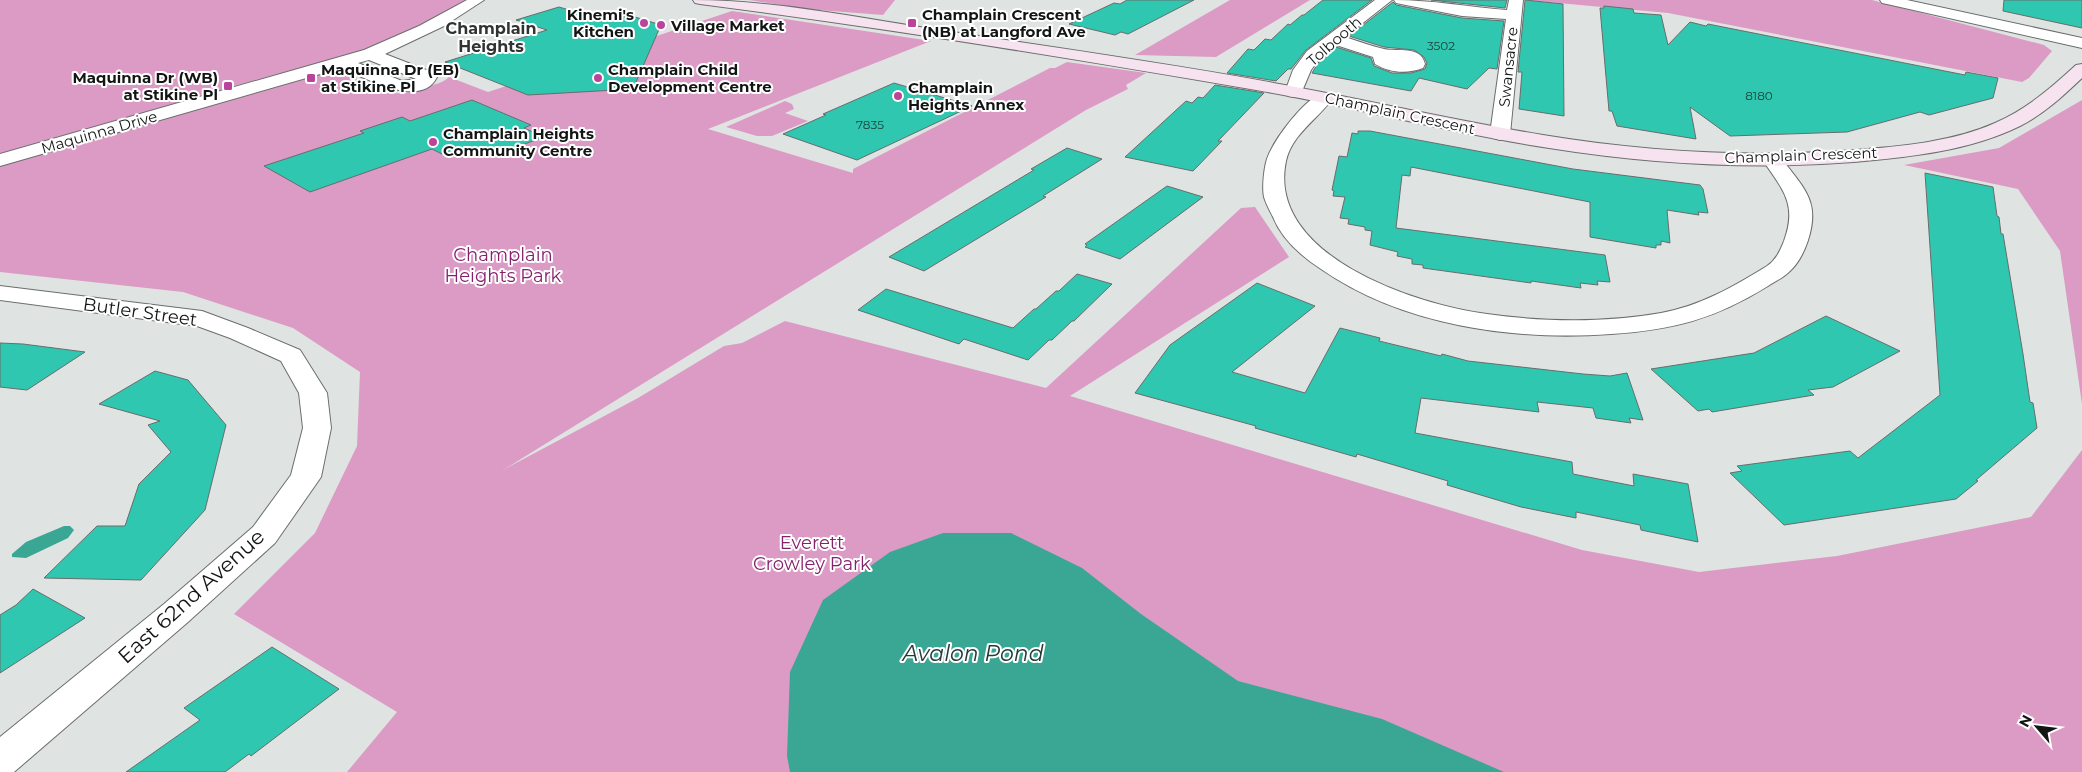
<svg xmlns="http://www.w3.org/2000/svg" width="2082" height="772" viewBox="0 0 2082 772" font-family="Montserrat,sans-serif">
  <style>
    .green { fill: #db9bc5 }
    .water { fill: #3aa694 }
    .building { fill: #30c7b0; stroke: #686d6c }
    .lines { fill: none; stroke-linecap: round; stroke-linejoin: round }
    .street-casing { stroke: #6a6e6d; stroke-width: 2 }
    .secondary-casing { stroke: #6a6e6d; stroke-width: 2 }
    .street { fill: #fff; fill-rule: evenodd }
    .secondary { fill: #f7e2f0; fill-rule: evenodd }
    .poi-dot { fill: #ba449b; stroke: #fff; stroke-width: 2 }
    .labels { text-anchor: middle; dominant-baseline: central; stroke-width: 4; stroke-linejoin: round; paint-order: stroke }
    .far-number-label { font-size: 12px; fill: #1a423b }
    .far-poi-label { font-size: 15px; font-weight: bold; fill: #131514; stroke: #fff; text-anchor: start }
    .far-street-label { font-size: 15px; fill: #131514; stroke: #fff }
    .far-neighbourhood-label { font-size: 16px; font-weight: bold; fill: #2f3332; stroke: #fff }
    .park-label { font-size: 18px; fill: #85216c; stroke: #fff }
    .street-label { font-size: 18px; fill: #131514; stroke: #fff }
    .near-street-label { font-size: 21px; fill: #131514; stroke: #fff }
    .near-water-label { font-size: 22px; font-style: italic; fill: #243b36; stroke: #fff }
  </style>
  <rect width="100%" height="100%" fill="#dfe4e2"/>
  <!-- green -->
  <g class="green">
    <path d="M0 0H466L409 33 357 53 233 86 0 156Z"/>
    <path d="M749 0H895L883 15 805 9Z"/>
    <path d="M1230 0H1310L1216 57 1135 55Z"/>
    <path d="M1525 0H1872L2044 45 2052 51 2029 78 2022 82 1668 13Z"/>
    <path d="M732 11 931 41 708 129 853 173V169L1050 68H1055L1067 62 1146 73 1126 85 1128 89 1086 110 503 470 638 398 724 346 742 343 785 321 1046 388 1241 208 1255 207 1289 257 1070 396 1582 550 1699 572 1837 556 2031 517 2082 450V772H347L397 712 234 614 315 533 357 446 360 372 293 328 183 292 0 272V166L336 70 351 73 353 77C387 93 389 99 427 87 435 84 443 83 449 77L488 92Z"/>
    <path d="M2082 100V404L2060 251 2018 189 1904 165 1999 148Z"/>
    <path d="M785 101 792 104 794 109 785 113 808 121 772 136H757L726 127Z"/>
  </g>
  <!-- water -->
  <g class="water">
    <path d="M64 526H70L74 530 68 538 26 558 12 557V554L26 542Z"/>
    <path d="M943 533H1011L1082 568 1141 614 1238 681 1382 719 1504 772H790L787 756 790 672 823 600 890 552Z"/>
  </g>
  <!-- building -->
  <g class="building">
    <path d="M1127 0H1194L1128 34 1121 32 1115 35 1069 24 1114 3 1120 4Z"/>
    <path d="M1323 0H1372L1306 50 1291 69H1288L1276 81 1227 73 1248 49 1254 50 1265 39 1271 40 1288 24 1290 25 1302 15H1304Z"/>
    <path d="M1431 0H1507L1505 8Z"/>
    <path d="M1525 0 1563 4 1564 116 1519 109 1522 72H1518Z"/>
    <path d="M2004 0H2082V28L2003 11Z"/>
    <path d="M1393 2 1396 5 1462 18 1504 21 1497 69 1489 68 1467 89 1419 78 1411 91 1312 73 1320 60 1336 47 1371 58 1374 66 1392 73H1411L1425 69 1427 63 1424 57 1414 50 1384 47 1349 36Z"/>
    <path d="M1604 6 1633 9 1634 13 1661 15 1668 45 1690 22 1706 26 1708 24 1965 75 1966 72 1998 78 1993 98 1929 115 1920 112 1847 132 1730 136 1690 107 1696 139 1617 126 1612 111H1609L1600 8H1604Z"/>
    <path d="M559 7 593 17 610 12 630 18 635 17 661 25 633 89 528 95 445 62 547 30 516 20Z"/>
    <path d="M894 83 972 106 857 160 783 134 826 115 823 114Z"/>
    <path d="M1215 85 1264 93 1218 141H1222L1193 171 1125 157 1186 101 1192 103 1198 97 1203 98Z"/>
    <path d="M472 100 531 125 524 128 544 137 489 157 469 148 446 156 432 149 310 192 264 166 364 133 360 131 402 117 410 121Z"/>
    <path d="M1358 131H1370L1573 169 1700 185 1703 189 1708 213 1698 212 1699 215 1667 210 1670 243 1661 241V245H1656V248L1590 237V202L1411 167 1410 176 1402 175 1396 228 1605 255 1610 282 1597 281 1598 285 1580 283 1581 288 1531 281V283L1423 268V265L1412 264V259L1397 256 1398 252 1370 245 1372 231 1365 230V227L1348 224 1349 219 1340 218 1345 197 1333 196 1334 191 1332 190 1339 156 1347 157 1352 133 1358 134Z"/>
    <path d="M1067 148 1102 159 1043 196 1046 197 924 271 889 257 1034 170 1031 169Z"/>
    <path d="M1925 173 1993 187 1997 216 1999 217 2001 234H2003L2023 354 2030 402 2033 403 2037 428 1976 480 1978 481 1956 499 1784 525 1730 473 1742 471 1737 466 1850 451 1858 458 1940 395Z"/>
    <path d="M1167 186 1203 197 1120 259 1085 247 1087 245 1085 244Z"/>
    <path d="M1077 274 1112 284 1074 321H1072L1052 340H1049L1028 360 964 339 959 344 858 310 886 289 1013 328 1034 309H1036L1056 291H1059Z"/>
    <path d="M1257 283 1315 306 1232 372 1305 393 1340 328 1380 338 1379 341 1441 356 1442 354 1468 361 1583 374 1610 376 1627 373 1643 420 1629 418 1631 423 1596 418 1593 408 1537 402 1539 412 1421 398 1415 433 1572 462 1573 474 1634 486 1633 474 1688 484 1698 542 1641 530 1640 525 1576 512V518L1521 507 1447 485 1448 481 1357 454 1356 457 1255 428 1256 426 1135 393 1170 345Z"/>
    <path d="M1826 316 1900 351 1833 387 1808 390 1814 395 1712 412 1709 409 1698 411 1651 369 1754 353Z"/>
    <path d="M0 343 23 344 85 352 27 390 0 387Z"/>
    <path d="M155 371 188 380 226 425 205 510 141 580 44 578 97 526H125L139 484 171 452 148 425 160 421 99 404Z"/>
    <path d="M33 589 85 618 0 673V615L16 605Z"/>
    <path d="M272 647 339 689 251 756 249 754 225 772H126L200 720 184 708Z"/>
  </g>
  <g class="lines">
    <!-- street casing -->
    <g class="street-casing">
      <g id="street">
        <path d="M467 0H484L444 26 385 54 434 73 437 77C421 110 364 77 341 68L0 166V154L364 50 419 26ZM369 60 416 79 402 81 358 63Z"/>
        <path d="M1375 0H1392L1345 37C1358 41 1371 46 1384 49 1397 52 1421 45 1425 64L1423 68C1407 74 1390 73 1375 64L1373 57 1336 45 1319 59 1311 70 1300 96 1294 97 1288 96 1285 92 1293 70 1307 51Z"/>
        <path d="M1394 0C1432 0 1469 7 1507 10L1509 0H1523L1510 134 1507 138 1500 140 1493 138 1490 134 1506 19 1462 16 1401 4 1396 3Z"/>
        <path d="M1880 0H1907L2082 38V48L1887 4 1882 3Z"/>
        <path d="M1324 93 1330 94 1333 98C1318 119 1292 134 1286 161 1266 256 1417 305 1487 314 1544 322 1604 323 1661 313 1700 306 1733 287 1767 266 1776 260 1780 251 1784 241 1798 203 1782 189 1762 159L1765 155 1772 153 1779 155C1789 170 1807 187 1811 205 1816 225 1805 258 1789 272 1783 278 1775 281 1768 286 1715 319 1673 330 1611 334 1514 341 1403 326 1321 269 1301 256 1282 239 1273 217 1270 211 1266 204 1264 197 1262 188 1264 168 1267 159 1273 141 1305 97 1324 93Z"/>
        <path d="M0 286 202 311 248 328 300 350 327 393 331 428 321 477 275 543 188 622 14 772H0V737L164 604 253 527 291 475 303 428 299 393 281 361 230 338 197 326 0 300Z"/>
      </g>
    </g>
    <!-- secondary casing -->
    <g class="secondary-casing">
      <path id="secondary" d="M693 0C773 0 853 17 933 29 1050 47 1168 63 1285 85 1371 101 1457 121 1543 135 1646 152 1752 158 1856 150 1902 146 1952 142 1995 123 2027 109 2051 88 2076 65L2082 64V78C2063 96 2044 114 2020 126 1969 151 1910 157 1854 162 1752 170 1650 164 1549 148 1451 133 1354 107 1256 90 1071 58 886 28 700 4L695 3Z"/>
    </g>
    <!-- street -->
    <use href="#street" class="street"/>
    <!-- secondary -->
    <use href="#secondary" class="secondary"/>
  </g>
  <!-- markers -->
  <g class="poi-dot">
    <circle cx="644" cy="23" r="5"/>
    <rect x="907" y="18" width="10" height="10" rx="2.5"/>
    <circle cx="661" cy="25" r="5"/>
    <rect x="306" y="73" width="10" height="10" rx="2.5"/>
    <circle cx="598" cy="78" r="5"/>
    <rect x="223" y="81" width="10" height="10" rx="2.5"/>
    <circle cx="898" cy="96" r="5"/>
    <circle cx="433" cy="142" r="5"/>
  </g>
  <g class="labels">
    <!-- far-number labels -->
    <g class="far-number-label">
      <text x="1441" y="45">3502</text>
      <text x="1759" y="95">8180</text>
      <text x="870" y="124">7835</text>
    </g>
    <!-- far-poi labels -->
    <g class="far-poi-label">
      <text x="634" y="14" text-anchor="end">Kinemi's<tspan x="634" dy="17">Kitchen</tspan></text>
      <text x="922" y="14">Champlain Crescent<tspan x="922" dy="17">(NB) at Langford Ave</tspan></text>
      <text x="671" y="25">Village Market</text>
      <text x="321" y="69">Maquinna Dr (EB)<tspan x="321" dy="17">at Stikine Pl</tspan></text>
      <text x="608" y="69">Champlain Child<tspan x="608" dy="17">Development Centre</tspan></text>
      <text x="218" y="77" text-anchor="end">Maquinna Dr (WB)<tspan x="218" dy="17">at Stikine Pl</tspan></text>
      <text x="908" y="87">Champlain<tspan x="908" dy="17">Heights Annex</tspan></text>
      <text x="443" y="133">Champlain Heights<tspan x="443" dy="17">Community Centre</tspan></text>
    </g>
    <!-- far-street labels -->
    <g class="far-street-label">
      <text transform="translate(1334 41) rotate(-41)">Tolbooth</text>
      <text transform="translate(1508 67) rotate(-84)">Swansacre</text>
      <text transform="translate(1400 113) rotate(12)">Champlain Crescent</text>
      <text transform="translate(99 132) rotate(-16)">Maquinna Drive</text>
      <text transform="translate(1801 155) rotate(-2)">Champlain Crescent</text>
    </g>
    <!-- far-neighbourhood labels -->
    <g class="far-neighbourhood-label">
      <text x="491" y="28">Champlain<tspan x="491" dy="18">Heights</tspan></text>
    </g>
    <!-- park labels -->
    <g class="park-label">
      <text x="503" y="255">Champlain<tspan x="503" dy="21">Heights Park</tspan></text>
      <text x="812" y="543">Everett<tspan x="812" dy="21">Crowley Park</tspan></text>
    </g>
    <!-- street labels -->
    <g class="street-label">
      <text transform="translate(140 312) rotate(8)">Butler Street</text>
    </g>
    <!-- near-street labels -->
    <g class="near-street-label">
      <text transform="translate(191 596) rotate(-42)">East 62nd Avenue</text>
    </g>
    <!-- near-water labels -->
    <g class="near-water-label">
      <text x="973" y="653">Avalon Pond</text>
    </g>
  </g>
  <!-- north arrow -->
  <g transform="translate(2037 727) rotate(298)" stroke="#ffffff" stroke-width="4" paint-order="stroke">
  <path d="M0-4L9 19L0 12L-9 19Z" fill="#131514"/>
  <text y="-8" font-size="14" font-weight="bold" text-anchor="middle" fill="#131514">N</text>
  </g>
</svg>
